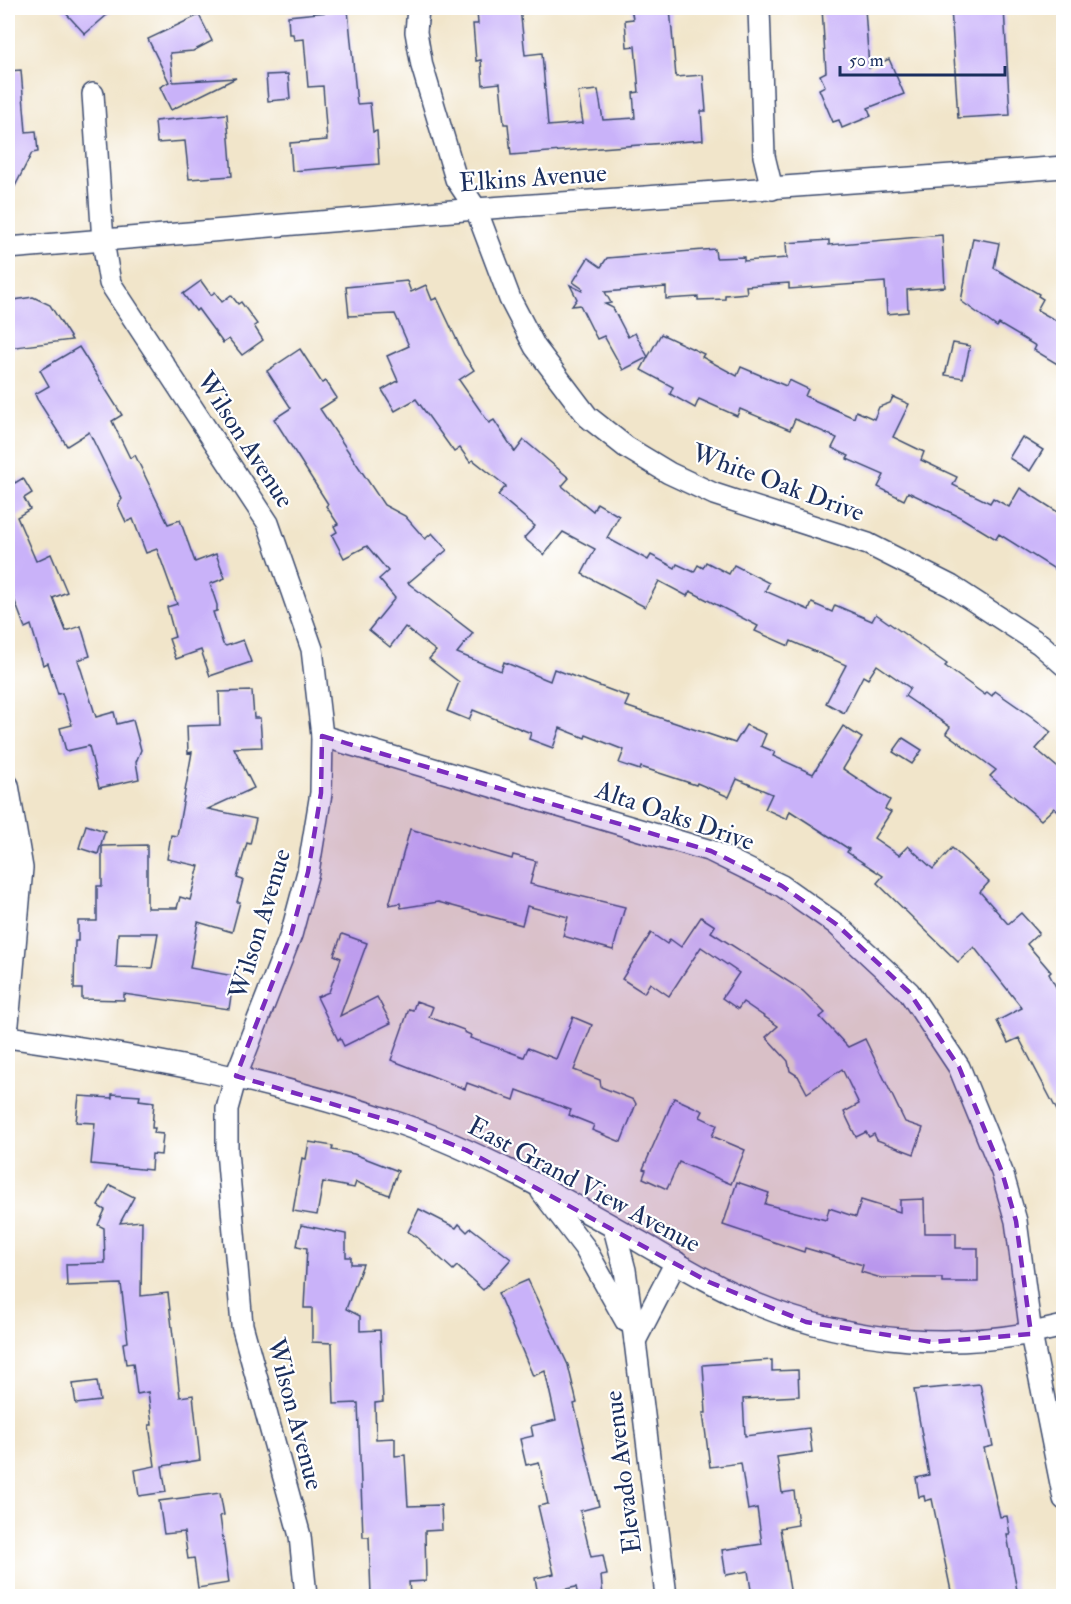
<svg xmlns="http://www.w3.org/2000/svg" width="1071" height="1604" viewBox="0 0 1071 1604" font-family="'IM FELL Double Pica',serif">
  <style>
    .building { fill: #c9b2f9; fill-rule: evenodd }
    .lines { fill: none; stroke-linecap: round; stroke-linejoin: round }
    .minor-casing { stroke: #3b4a6e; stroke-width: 24 }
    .minor { stroke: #fff; stroke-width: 21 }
    .marked { fill: #7b2cbf; fill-opacity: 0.2; stroke: #7b2cbf; stroke-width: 4.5; stroke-dasharray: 12 8; stroke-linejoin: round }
    .labels { text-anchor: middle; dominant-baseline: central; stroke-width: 4.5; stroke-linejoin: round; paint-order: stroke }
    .street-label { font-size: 26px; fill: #1b2f5e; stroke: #fff }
  </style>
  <rect width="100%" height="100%" fill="#fff"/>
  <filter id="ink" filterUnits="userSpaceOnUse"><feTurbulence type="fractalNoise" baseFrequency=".0167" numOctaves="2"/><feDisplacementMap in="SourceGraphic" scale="12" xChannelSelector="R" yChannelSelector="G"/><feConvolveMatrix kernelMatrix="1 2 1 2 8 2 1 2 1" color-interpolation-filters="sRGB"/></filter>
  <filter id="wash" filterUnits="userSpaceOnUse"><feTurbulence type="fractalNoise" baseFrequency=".008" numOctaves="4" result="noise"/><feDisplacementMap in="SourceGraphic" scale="24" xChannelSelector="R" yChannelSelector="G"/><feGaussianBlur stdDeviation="1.35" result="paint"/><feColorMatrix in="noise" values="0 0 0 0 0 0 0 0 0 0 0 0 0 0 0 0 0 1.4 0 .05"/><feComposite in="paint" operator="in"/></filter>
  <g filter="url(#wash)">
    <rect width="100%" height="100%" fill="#f1e5ca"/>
    <g id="blocks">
      <!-- building -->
      <g class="building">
        <path d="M61 8H115L85 34Z"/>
        <path d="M520 8 525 55 542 53 548 126 583 123 578 92 598 90 603 120 635 118 633 93 639 92 635 46 627 47 625 20 633 19 631 8H670L676 77 703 75 706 111H701L703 140 511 155 508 124H504L500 83 483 85 481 60 476 61 473 24H478L477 11Z"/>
        <path d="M822 8H865L869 68 889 59 904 94 868 108 871 116 842 128 839 120 833 122 819 89 825 86 820 75 826 72Z"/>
        <path d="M951 8H1004L1010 115 958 118Z"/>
        <path d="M348 10 357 104 370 103 373 132 377 131 379 164 292 171 290 143 327 140 323 86 308 87 304 39 294 40 293 34H289L288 16Z"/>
        <path d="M199 15 212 41 193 51 170 53 173 82 236 78 171 110 160 87 169 82 148 39Z"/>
        <path d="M21 70 26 132 36 131 38 152 32 153 8 200V71Z"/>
        <path d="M288 74 290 99 268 101 266 75Z"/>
        <path d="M227 114 232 176 189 179 185 141 157 143 155 121Z"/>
        <path d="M942 235 945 287 907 290 908 312 887 314 885 282 789 289V283L746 286 747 293 725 295V299L698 300V297L666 299V287L605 292 611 303 605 304 613 308 628 337 635 333 648 357 661 334 704 354 702 357 737 376 741 367 786 386 789 380 808 389 805 396 854 418 856 411 874 419 879 407 890 403 893 397 909 404 893 437 924 452 921 460 957 477 953 485 990 503 993 498 1009 507 1020 488 1064 516V575L999 534 996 539 960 517 908 492 904 500 878 487 884 475 847 459 849 456 832 448 837 438 795 419 790 430 740 409 737 416 699 399 695 408 670 394 673 387 641 370 648 357 623 370 604 336 597 339 580 305 572 306 577 299 570 285 582 291 583 289 573 282 588 258 601 267 607 258 715 249 716 258 744 257V261L787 258 786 243 829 240V245Z"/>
        <path d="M973 238 999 243 994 268 1039 294 1038 296 1043 299 1037 310 1064 325V368L1034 350 1036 346 999 324 997 327 961 301Z"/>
        <path d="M201 281 211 295 215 292 222 302 231 295 238 304 241 302 257 324 254 326 263 340 242 355 229 339 223 343 198 309 196 311 183 294Z"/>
        <path d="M407 281 411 292 426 285 432 300 437 298 464 355 474 370 459 380 489 423 494 420 515 452 524 440 569 478 562 486 593 511 597 503 619 516 607 538 648 560 651 555 675 568 677 564 694 572 698 565 703 568 706 562 729 574 734 565 769 583 765 591 809 610 812 603 832 612 835 605 872 621 876 614 947 664 945 666 985 695 987 692 992 696 995 691 1031 716 1051 732 1036 749 1064 773V817L1054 808 1041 820 990 776 996 770 946 733 950 727 905 696 910 688 877 665 868 679 863 676 844 713 826 703 846 665 791 641 789 646 755 631 758 626 690 591 687 596 659 581 645 607 582 574 595 549 563 532 544 555 524 538 535 526 498 495 506 486 473 460 470 462 460 448 454 452 416 399 395 411 382 390 398 381 387 356 409 346 395 314 349 316 346 287Z"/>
        <path d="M33 297 50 305 72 340 8 348V301Z"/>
        <path d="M953 343 970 346 963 378 945 375Z"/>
        <path d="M79 347 122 415 112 421 130 458 135 455 168 524 180 520 195 562 216 554 225 578 210 584 217 605V611L213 612 223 644 226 646 243 640 251 662 210 676 201 650 176 659 169 639 175 637 167 607 177 604 157 549 146 553 133 519 126 522 118 505 122 499 89 432 67 446 37 399 35 394 49 386 40 370Z"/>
        <path d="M300 349 322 383 326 381 337 398 320 409 384 505 405 516 425 539 432 533 447 550 408 583 473 633 457 653 501 671 504 662 550 681 554 669 629 697 625 706 735 743 746 725 766 734 761 746 775 752 773 756 813 774 843 726 862 738 843 769 890 800 885 809 891 812 874 838 899 855 908 846 933 869 952 848 989 882 980 892 1008 924 1021 913 1039 933 1027 944 1051 972 1049 974 1064 1002V1124L1019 1038 1008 1043 997 1021 1022 1008 974 947 958 962 877 883 883 876 847 852 849 849 790 811 787 819 765 809 772 794 737 779 729 797 697 783 696 785 641 767 640 770 619 763 624 750 586 735 585 738 560 728 553 748 529 739 531 733 473 710 469 720 447 711 459 682 429 659 436 651 405 627 390 647 369 630 395 598 379 579 388 571 367 546 344 558 332 535 337 532 334 526 338 524 326 506 328 504 274 419 291 408 267 371Z"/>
        <path d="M1022 437 1043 450 1030 471 1009 458Z"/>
        <path d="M8 470 15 483 23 478 32 493 24 498 30 509 17 517 36 561 51 554 67 592 53 598 66 631 81 626 90 656 78 660 96 717 114 712 117 724 133 720 141 750 136 762 139 779 99 788 89 746 66 751 60 728 72 725 62 693 58 694 48 663 43 665 31 625 25 628 8 583Z"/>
        <path d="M252 691 254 718H260L262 747 234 748 254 788 208 809 256 819 250 844 247 843 237 878 243 880 237 902H240L232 932 198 922 190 968 234 976 229 1009 124 994V1000L82 999V989H74L75 941H78V921H97V886H102V846L147 845V908H177L180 897 190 900 199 866 167 859 171 835 177 836 192 752 188 753 187 726 220 725 219 692ZM118 933H158L152 968 116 967Z"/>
        <path d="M903 738 922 750 912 764 893 752Z"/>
        <path d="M86 825 105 831 98 854 79 848Z"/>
        <path d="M410 829 512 859 513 855 536 861 530 884 625 907 613 950 563 936 568 917 527 906 522 925 438 902 401 908 400 903 389 905Z"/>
        <path d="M701 917 715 926 711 932 803 991 825 1013 820 1017 848 1047 865 1039 905 1122 923 1128 914 1154 877 1140 874 1134 869 1137 866 1132 856 1137 844 1112 859 1104 842 1069 807 1093 798 1076 790 1071 788 1061 766 1037 778 1026 743 1002 738 1009 722 998 739 973 701 947 669 996 650 983 644 993 622 979 651 933 667 944 670 939 681 947Z"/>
        <path d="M342 934 367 943 340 1016 377 997 391 1023 344 1046 340 1038 338 1040 317 997 329 992 341 958 334 955Z"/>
        <path d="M416 1001 433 1007 429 1017 464 1030V1032L471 1035 470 1038 524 1057 528 1048 556 1059 573 1017 592 1025 574 1070 600 1080 601 1087 634 1100 636 1104 621 1142 592 1130 594 1125 569 1115 571 1110 517 1090 514 1100 467 1083 465 1089 391 1060 409 1009 413 1010Z"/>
        <path d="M112 1094 140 1096 139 1100 154 1102 152 1128H155L154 1133 163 1134 161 1155 152 1154 151 1170 91 1164 95 1123 76 1122 79 1096 112 1098Z"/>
        <path d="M674 1098 703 1111 700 1117 717 1125 712 1136 745 1150 731 1184 679 1162 667 1189 643 1178 646 1170 643 1169Z"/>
        <path d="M309 1142 333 1146 332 1150 354 1154 398 1171 389 1195 356 1182 354 1188 323 1182 317 1215 293 1211 302 1158 306 1159Z"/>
        <path d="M737 1182 769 1193 765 1204 826 1220 829 1208 856 1217 861 1200 900 1212V1200L924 1199 925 1233H956V1248H978V1282H942V1278H881L861 1272 863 1265 805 1248 804 1252 723 1225Z"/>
        <path d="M110 1185 134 1197 120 1223 142 1221 141 1296 168 1293 180 1397 193 1395 200 1460 162 1466 166 1492 139 1496 135 1470 155 1466 149 1425H152L148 1392 137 1394 133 1363 126 1364 123 1343 128 1342 121 1284 67 1286 66 1264 105 1263 104 1228 98 1225 105 1210 98 1206Z"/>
        <path d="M419 1209 456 1228 459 1224 467 1232 471 1228 511 1259 483 1290 457 1266 453 1270 417 1237 408 1232Z"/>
        <path d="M301 1225 346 1234V1257H351V1264H363L346 1309 360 1316V1331L380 1330 383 1402 375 1403 376 1439 395 1438V1456L405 1455 408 1506 441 1505 442 1530 425 1531 426 1581 409 1582 410 1594 371 1596 369 1537H363L358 1403 334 1404 332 1343 312 1342V1308H304L307 1248 297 1246Z"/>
        <path d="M528 1280 568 1365 577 1403 574 1404 599 1506 580 1511 591 1557 603 1555 607 1575 601 1576 603 1596H578L576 1587 538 1595 535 1578 554 1574 538 1506 548 1504 539 1462 526 1465 520 1439 533 1436 531 1426 556 1420 545 1371 533 1376 498 1293Z"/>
        <path d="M772 1360V1371L798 1370 799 1396 743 1399 745 1436 809 1428 812 1452 777 1457 782 1493 794 1491 798 1525 780 1528 791 1596H752L748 1571 726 1575 722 1550 762 1544 757 1508 748 1510 741 1463 710 1467 703 1413H706L703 1365Z"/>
        <path d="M97 1381 100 1401 76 1404 73 1384Z"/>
        <path d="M980 1384 993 1446 984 1448 1000 1517 1007 1516 1010 1535H1007L1018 1596H952L932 1499 925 1501 924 1496 919 1497 916 1478 929 1475 914 1390Z"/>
        <path d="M220 1493 224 1515 220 1516 229 1583 198 1588 194 1558 188 1559 184 1532 164 1534 159 1501Z"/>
      </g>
    </g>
  </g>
  <g filter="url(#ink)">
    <use href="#blocks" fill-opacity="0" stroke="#3b4a6e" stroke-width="1.5"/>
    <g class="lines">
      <!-- minor casing -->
      <g class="minor-casing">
        <g id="minor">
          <path d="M418 8 416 32 422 66 456 179 476 209 510 299 535 347 588 417 626 447 669 473 714 494 868 544 951 586 1040 644 1064 665"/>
          <path d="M759 8 764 156 772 189"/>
          <path d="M93 94 103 241 110 283 268 523 312 649 322 736 321 793 308 872 291 935 236 1076 227 1109V1151L242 1325 300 1536 306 1596"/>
          <path d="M8 248 476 209 1064 167"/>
          <path d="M322 736 711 851 782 886 836 924 909 992 959 1067 1002 1172 1016 1221 1031 1334 1064 1499"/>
          <path d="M8 785 22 868 8 1024"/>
          <path d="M8 1037C141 1056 273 1080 401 1124 486 1154 564 1199 642 1243 680 1265 716 1287 756 1304 852 1344 962 1352 1064 1326"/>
          <path d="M542 1192 585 1248 626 1321"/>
          <path d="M614 1228 625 1270 635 1341 666 1596"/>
          <path d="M635 1341 676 1262"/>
        </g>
      </g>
      <!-- minor -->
      <use href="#minor" class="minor"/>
    </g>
  </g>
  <!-- marked area -->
  <path class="marked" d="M322 736 711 851 782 886 836 924 909 992 959 1067 1002 1172 1016 1221 1031 1334 932 1342 806 1322 709 1282 466 1150 401 1124 236 1076 291 935 308 872 321 793Z"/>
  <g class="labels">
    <!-- street labels -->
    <g class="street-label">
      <text transform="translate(533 178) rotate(-4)">Elkins Avenue</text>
      <text transform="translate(245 440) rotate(57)">Wilson Avenue</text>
      <text transform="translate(778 483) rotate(20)">White Oak Drive</text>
      <text transform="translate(675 816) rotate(19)">Alta Oaks Drive</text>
      <text transform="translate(260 924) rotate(-73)">Wilson Avenue</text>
      <text transform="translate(584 1185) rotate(28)">East Grand View Avenue</text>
      <text transform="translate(295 1414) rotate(75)">Wilson Avenue</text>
      <text transform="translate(623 1472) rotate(-97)">Elevado Avenue</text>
    </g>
  </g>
  <!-- margin -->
  <rect width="1071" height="1604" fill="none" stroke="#fff" stroke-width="30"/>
  <!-- scale -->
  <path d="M840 66v9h165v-9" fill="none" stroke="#1b2f5e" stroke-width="3"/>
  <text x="849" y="66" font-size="18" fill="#1b2f5e" stroke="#ffffff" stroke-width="4.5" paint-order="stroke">50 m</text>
</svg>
